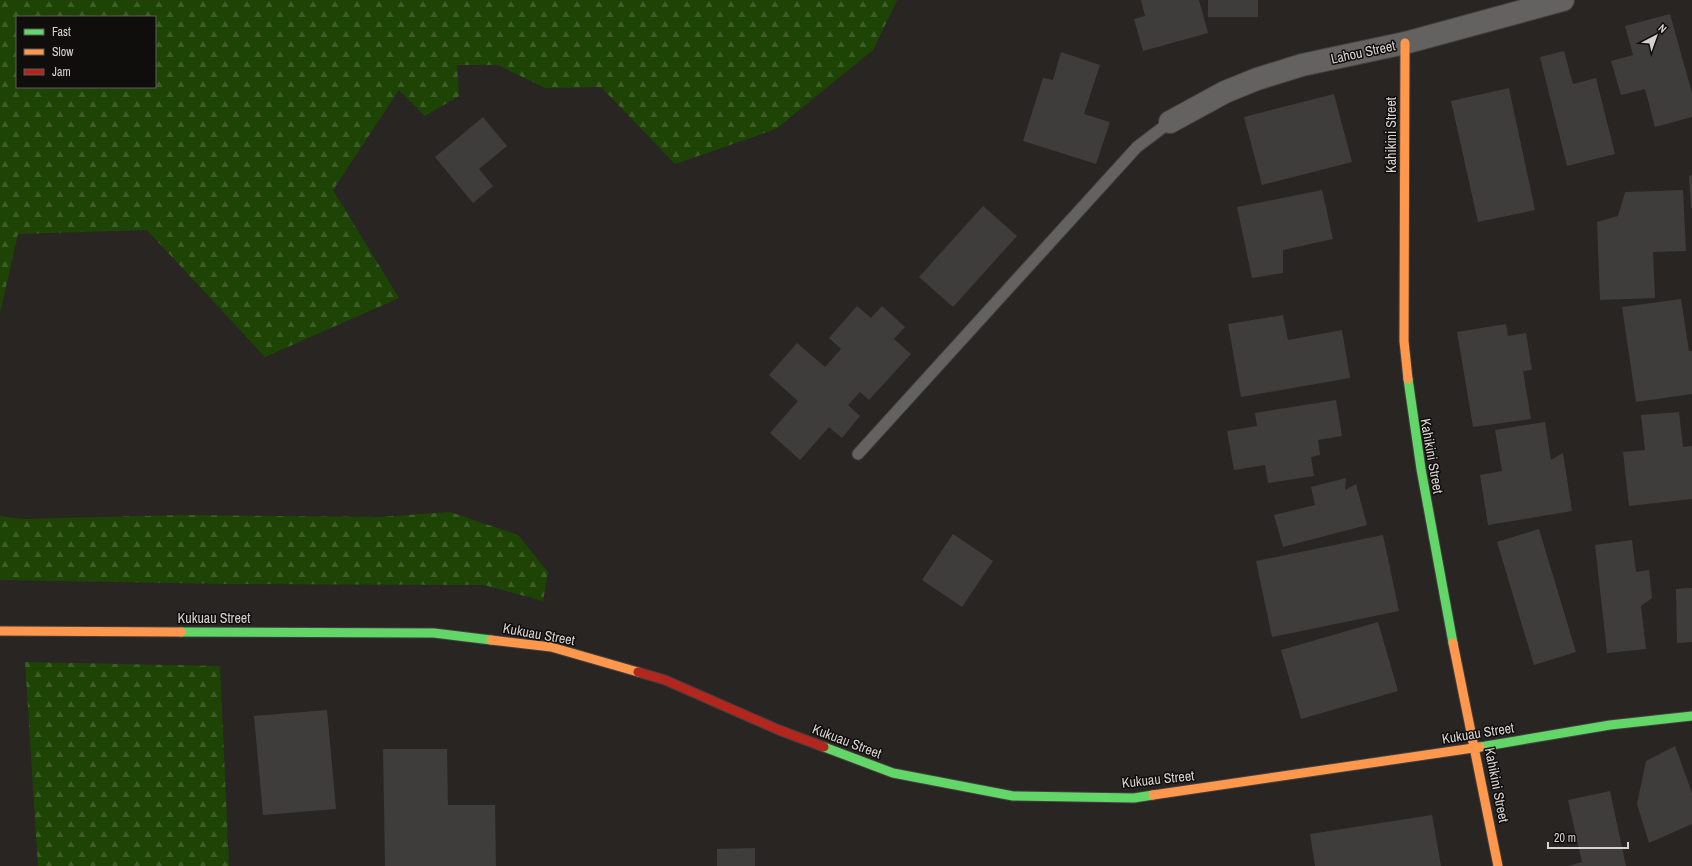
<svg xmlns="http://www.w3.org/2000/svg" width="1692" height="866" viewBox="0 0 1692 866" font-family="'Archivo Narrow',sans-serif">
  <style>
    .forest { fill: url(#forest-firs); fill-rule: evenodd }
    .building { fill: #3f3d3b }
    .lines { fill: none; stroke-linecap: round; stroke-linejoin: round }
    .lane-casing { stroke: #434140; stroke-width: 13 }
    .street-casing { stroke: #434140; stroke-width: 24 }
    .fast-casing { stroke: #434140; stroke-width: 11 }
    .slow-casing { stroke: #434140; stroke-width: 11 }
    .jam-casing { stroke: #434140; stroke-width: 11 }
    .lane { stroke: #646260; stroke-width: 11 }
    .street { stroke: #646260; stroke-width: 22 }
    .fast { stroke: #63d668; stroke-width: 9 }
    .slow { stroke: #ff974d; stroke-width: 9 }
    .jam { stroke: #b3261e; stroke-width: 9 }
    .labels { text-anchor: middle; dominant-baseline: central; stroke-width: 3; stroke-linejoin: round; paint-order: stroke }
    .street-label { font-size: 14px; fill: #d6d2d0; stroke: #100e0c }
  </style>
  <defs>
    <pattern id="forest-firs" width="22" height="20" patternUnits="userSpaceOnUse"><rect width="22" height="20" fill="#1e4405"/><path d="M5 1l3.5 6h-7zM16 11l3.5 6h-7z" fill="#3e5e28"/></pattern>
  </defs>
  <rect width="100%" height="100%" fill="#282523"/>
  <!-- forest -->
  <g class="forest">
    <path d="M0 0H897L873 50 776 129 675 164 601 87 545 88 498 65H457L459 96 425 116 399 90 333 190 399 298 265 357 147 230 18 234 0 313ZM17 17H155V87H17Z"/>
    <path d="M450 512 518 535 548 572 543 601 484 585 232 584 0 580V516L23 519 185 515 380 517Z"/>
    <path d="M25 662 220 666 229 866H38Z"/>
  </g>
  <!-- building -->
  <g class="building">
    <path d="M1141 0H1199L1208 33 1143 51 1134 19 1145 16Z"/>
    <rect x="1208" y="0" width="50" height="17"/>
    <path d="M1670 14 1692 93V117L1655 127 1645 89 1621 95 1611 61 1633 55 1625 26Z"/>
    <path d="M1564 51 1573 84 1596 78 1615 154 1567 166 1540 57Z"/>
    <path d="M1061 52 1100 65 1084 114 1110 122 1096 164 1023 141 1043 78 1053 80Z"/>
    <path d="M1509 88 1535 210 1478 222 1451 101Z"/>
    <path d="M1334 94 1352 162 1262 185 1244 117Z"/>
    <path d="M483 117 507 146 479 169 493 186 473 203 435 157Z"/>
    <path d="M1692 175V208H1691L1689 176Z"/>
    <path d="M1322 190 1333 239 1283 250V273L1252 278 1237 207Z"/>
    <path d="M1683 190 1686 251 1653 252 1655 298 1600 300 1597 222 1618 216 1625 192Z"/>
    <path d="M983 206 1017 236 953 307 919 277Z"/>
    <path d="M1681 299 1689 351H1692V394L1636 402 1622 307Z"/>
    <path d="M857 306 871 318 882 306 905 327 894 339 911 354 869 400 860 392 848 405 860 416 842 438 829 427 800 460 770 433 798 401 769 375 797 343 825 367 841 349 829 338Z"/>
    <path d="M1283 315 1288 340 1342 330 1350 378 1241 397 1228 324Z"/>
    <path d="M1506 324 1508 336 1526 333 1532 370 1523 371 1531 419 1473 427 1457 332Z"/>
    <path d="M1336 400 1342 436 1318 440 1320 455 1311 457 1314 476 1268 483 1265 465 1234 470 1227 431 1257 426 1255 413Z"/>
    <path d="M1679 412 1683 447 1692 446V499L1629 506 1623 452 1645 450 1641 415Z"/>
    <path d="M1545 422 1551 460 1563 453 1572 511 1488 525 1480 475 1502 471 1495 430Z"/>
    <path d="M1346 478 1345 490 1356 484 1367 525 1283 547 1274 515 1315 505 1311 487Z"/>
    <path d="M1539 529 1576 652 1534 665 1497 542Z"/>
    <path d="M953 534 993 561 962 607 922 580Z"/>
    <path d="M1383 535 1399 611 1272 637 1256 561Z"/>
    <path d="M1632 540 1636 572 1649 570 1652 598 1641 606 1646 649 1607 653 1595 545Z"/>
    <path d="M1692 588V642L1677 643 1676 589Z"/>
    <path d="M1378 622 1398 691 1301 719 1281 650Z"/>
    <path d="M327 710 336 809 263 815 254 716Z"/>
    <path d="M1675 746 1692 793V824L1649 843 1637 804 1646 761Z"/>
    <path d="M383 749H447L448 805H495L496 866H385Z"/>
    <path d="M1610 791 1626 866H1568L1582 862 1568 800Z"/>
    <path d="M1432 815 1441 866H1315L1310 834Z"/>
    <path d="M755 848V866H717V849Z"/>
  </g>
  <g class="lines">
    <!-- lane casing -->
    <g class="lane-casing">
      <path id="lane" d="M858 454 1137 147 1170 122"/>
    </g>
    <!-- street casing -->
    <g class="street-casing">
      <path id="street" d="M1170 122 1225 92 1257 79 1302 65 1405 43 1563 0"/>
    </g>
    <!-- fast casing -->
    <g class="fast-casing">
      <g id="fast">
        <path d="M1408 379 1421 469 1453 643"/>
        <path d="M181 632 434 633 491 640"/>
        <path d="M824 747 893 773 1013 796 1134 798 1153 795"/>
        <path d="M1480 747 1610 725 1692 716"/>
      </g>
    </g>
    <!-- slow casing -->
    <g class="slow-casing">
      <g id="slow">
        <path d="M1405 43 1404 341 1408 379"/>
        <path d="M0 631 181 632"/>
        <path d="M491 640 551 647 638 672"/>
        <path d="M1453 643 1498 866"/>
        <path d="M1153 795 1480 747"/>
      </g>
    </g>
    <!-- jam casing -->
    <g class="jam-casing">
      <path id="jam" d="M638 672 665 680 779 730 824 747"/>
    </g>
    <!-- lane -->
    <use href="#lane" class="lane"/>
    <!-- street -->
    <use href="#street" class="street"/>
    <!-- fast -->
    <use href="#fast" class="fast"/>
    <!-- slow -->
    <use href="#slow" class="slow"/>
    <!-- jam -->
    <use href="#jam" class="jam"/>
  </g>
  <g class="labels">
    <!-- street labels -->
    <g class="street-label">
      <text transform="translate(1363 52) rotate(-12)">Lahou Street</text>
      <text transform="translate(1391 135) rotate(-90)">Kahikini Street</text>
      <text transform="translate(1432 456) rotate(80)">Kahikini Street</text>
      <text x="214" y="618">Kukuau Street</text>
      <text transform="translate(539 634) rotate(10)">Kukuau Street</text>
      <text transform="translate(1478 733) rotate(-9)">Kukuau Street</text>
      <text transform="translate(847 741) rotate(21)">Kukuau Street</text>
      <text transform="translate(1158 779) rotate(-6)">Kukuau Street</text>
      <text transform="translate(1497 785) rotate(79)">Kahikini Street</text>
    </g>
  </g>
  <!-- legend -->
  <rect x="16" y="16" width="140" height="72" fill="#100e0c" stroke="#5f5c5a"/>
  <rect x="24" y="29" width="20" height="6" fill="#63d668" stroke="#5f5c5a"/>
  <text x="52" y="36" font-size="12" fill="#d6d2d0">Fast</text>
  <rect x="24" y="49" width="20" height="6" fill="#ff974d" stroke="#5f5c5a"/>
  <text x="52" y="56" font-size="12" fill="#d6d2d0">Slow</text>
  <rect x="24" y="69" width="20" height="6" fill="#b3261e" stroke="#5f5c5a"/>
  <text x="52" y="76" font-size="12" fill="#d6d2d0">Jam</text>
  <!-- north arrow -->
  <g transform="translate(1656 36) rotate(41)" stroke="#100e0c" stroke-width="3" paint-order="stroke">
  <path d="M0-3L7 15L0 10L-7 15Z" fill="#d6d2d0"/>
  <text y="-6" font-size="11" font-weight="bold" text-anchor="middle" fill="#d6d2d0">N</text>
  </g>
  <!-- scale -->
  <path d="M1548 842v6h80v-6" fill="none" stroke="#d6d2d0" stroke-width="2"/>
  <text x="1554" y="842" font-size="12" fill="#d6d2d0" stroke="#100e0c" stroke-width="3" paint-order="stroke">20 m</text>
</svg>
